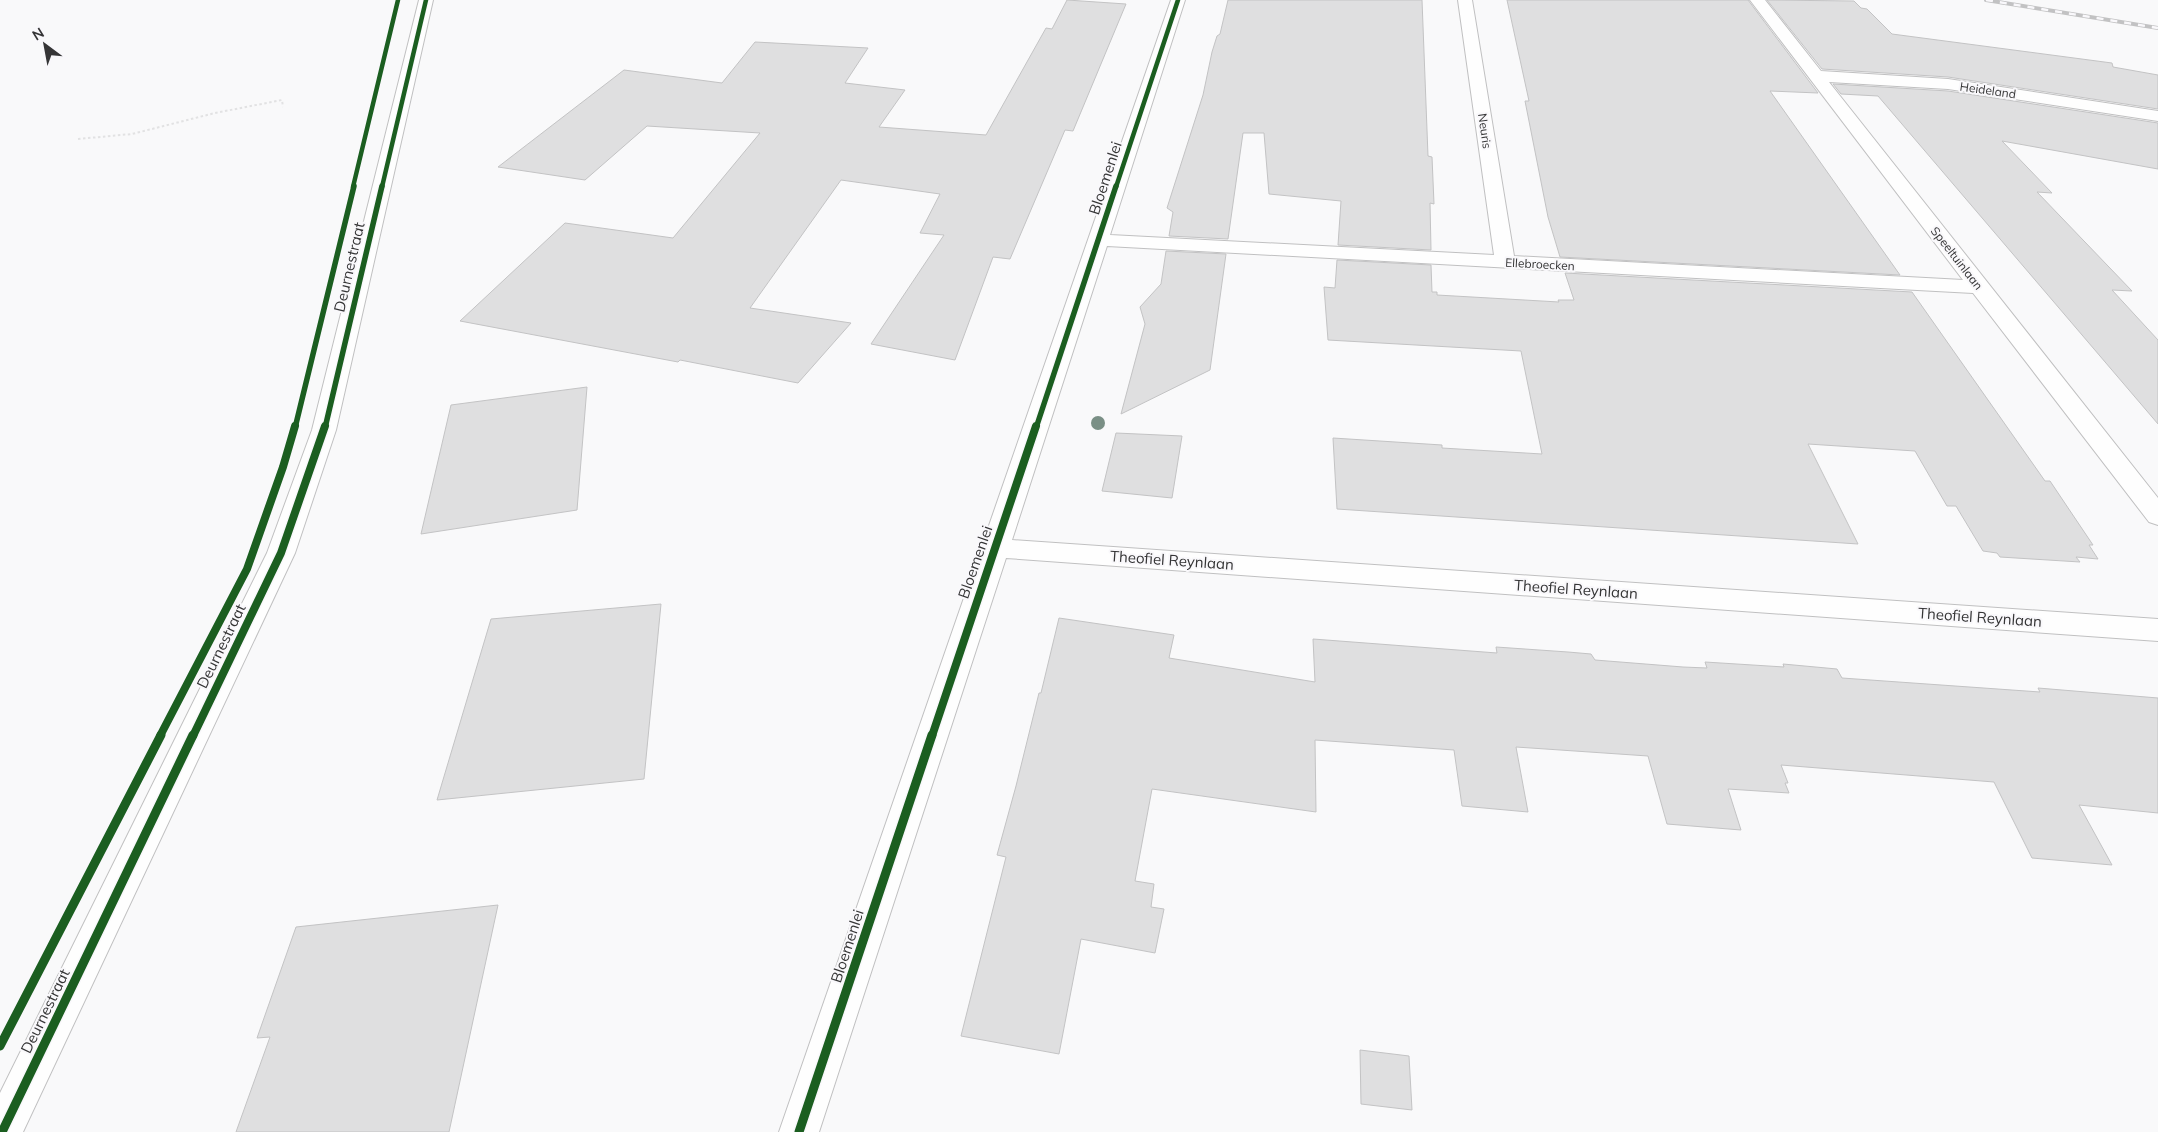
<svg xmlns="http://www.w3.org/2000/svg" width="2158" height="1132" viewBox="0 0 2158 1132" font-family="Mulish,sans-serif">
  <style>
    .building { fill: #dfdfe0; stroke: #c3c3c4 }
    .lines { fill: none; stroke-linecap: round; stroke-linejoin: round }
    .minor-casing { stroke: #c0c0c1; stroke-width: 2 }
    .path { stroke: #e2e2e3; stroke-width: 2; stroke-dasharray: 2.5 2.5; stroke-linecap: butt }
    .minor { fill: #fefefe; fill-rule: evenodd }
    .rail-casing { stroke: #c2c2c3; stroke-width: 4 }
    .rail { stroke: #f9f8fb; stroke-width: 2.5; stroke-dasharray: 7; stroke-linecap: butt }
    .cycleway-far3-casing { stroke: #f9f8fb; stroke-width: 6 }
    .cycleway-far2-casing { stroke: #f9f8fb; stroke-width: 8 }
    .cycleway-far1-casing { stroke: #f9f8fb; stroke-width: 11 }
    .cycleway-casing { stroke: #f9f8fb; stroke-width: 12 }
    .cycleway-far3 { stroke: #1b5e20; stroke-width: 4.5 }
    .cycleway-far2 { stroke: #1b5e20; stroke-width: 5.5 }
    .cycleway-far1 { stroke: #1b5e20; stroke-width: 8 }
    .cycleway { stroke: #1b5e20; stroke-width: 9 }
    .tree { fill: #7a8f85 }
    .labels { text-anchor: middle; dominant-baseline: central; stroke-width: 4; stroke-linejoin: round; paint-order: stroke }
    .far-street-label { font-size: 12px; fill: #353536; stroke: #f9f8fb }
    .street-label { font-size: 15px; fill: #353536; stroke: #f9f8fb }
  </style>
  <rect width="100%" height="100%" fill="#f9f9fa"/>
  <!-- building -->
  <g class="building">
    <path d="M1067 0 1126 4 1073 131 1065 130 1010 259 993 257 955 360 871 344 944 235 920 233 940 194 841 180 750 308 851 323 798 383 680 360 678 362 460 321 565 223 673 238 760 133 647 126 585 180 498 167 624 70 722 83 755 42 868 48 845 83 905 90 879 127 986 135 1046 28 1052 29Z"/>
    <path d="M1228 0H1422L1428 156 1432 157 1434 204 1430 203 1431 250 1338 245 1341 201 1269 194 1264 133H1243L1228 239 1169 236 1173 212 1167 208 1203 95 1212 52 1217 36 1220 34Z"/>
    <path d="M1507 0H1748L1818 93 1770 91 1900 275 1560 257 1548 217 1525 101H1529Z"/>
    <path d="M1767 0 1854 1 1861 8 1867 9 1892 34 2112 63 2113 67 2158 75V109L1948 77 1822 69Z"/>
    <path d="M1833 84 1948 91 2158 123V169L2002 141 2052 193 2037 192 2132 291 2112 290 2158 340V424L1878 96 1841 94Z"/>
    <path d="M1166 251 1226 254 1210 370 1121 414 1145 324 1140 307 1161 284Z"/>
    <path d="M1337 260 1431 265 1432 292H1437V295L1559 302 1558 300H1574L1565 273 1912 292 2045 481H2050L2093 545H2089L2098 559 2076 557 2080 562 2000 557 1997 553 1983 551 1956 506H1947L1915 451 1808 444 1858 544 1337 509 1333 438 1442 445V448L1542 454 1521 351 1328 340 1324 287 1335 288Z"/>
    <path d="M587 387 577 510 421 534 451 405Z"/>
    <path d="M1116 433 1182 436 1172 498 1102 491Z"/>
    <path d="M661 604 644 779 437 800 491 619Z"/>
    <path d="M1059 618 1174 635 1169 658 1315 682 1313 639 1497 653 1496 647 1568 652 1591 654 1595 660 1683 667 1707 668 1705 662 1784 667 1783 664 1837 669 1842 678 2040 692 2038 688 2158 698V813L2079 805 2112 865 2032 858 1994 782 1781 765 1788 783H1785L1789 793 1728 789 1741 830 1667 824 1648 756 1516 747 1528 812 1462 806 1454 750 1315 740 1316 812 1152 789 1135 881 1154 884 1151 907 1164 909 1155 953 1081 939 1059 1054 961 1036 1006 857 997 855 1016 786 1039 693H1041Z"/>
    <path d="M498 905 449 1132H236L270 1037 257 1038 296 927Z"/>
    <path d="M1360 1050 1409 1056 1412 1110 1361 1104Z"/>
  </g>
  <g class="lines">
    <!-- minor casing -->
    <g class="minor-casing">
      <g id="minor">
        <path d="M419 0H433L336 430 295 553 23 1132H0V1093L267 553 312 430Z"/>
        <path d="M1171 0H1185L1110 235 1494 255 1458 0H1472L1514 256 1963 280 1750 0H1765L1821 71 1948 79 2158 111V121L1948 89 1829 82 2158 498V525L2149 522 1973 293 1107 246 1012 540 2158 619V641L1006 558 819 1132H779Z"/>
      </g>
    </g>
    <!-- path -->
    <path class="path" d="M78 139 132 134 215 113 282 100 283 107"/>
    <!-- minor -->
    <use href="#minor" class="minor"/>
    <!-- rail casing -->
    <g class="rail-casing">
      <path id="rail" d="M1986 0 2158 28"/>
    </g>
    <!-- rail -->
    <use href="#rail" class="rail"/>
    <!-- cycleway-far3 casing -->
    <g class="cycleway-far3-casing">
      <g id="cycleway-far3">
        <path d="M353 187 398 0"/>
        <path d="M382 187 426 0"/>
        <path d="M1116 187 1178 0"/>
      </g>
    </g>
    <!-- cycleway-far2 casing -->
    <g class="cycleway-far2-casing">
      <g id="cycleway-far2">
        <path d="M295 428 354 186"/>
        <path d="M325 428 382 186"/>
        <path d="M1036 428 1116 186"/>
      </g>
    </g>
    <!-- cycleway-far1 casing -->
    <g class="cycleway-far1-casing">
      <g id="cycleway-far1">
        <path d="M160 736 247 569 283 467 295 426"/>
        <path d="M193 736 281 553 325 426"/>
        <path d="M932 736 1036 426"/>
      </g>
    </g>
    <!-- cycleway casing -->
    <g class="cycleway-casing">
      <g id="cycleway">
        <path d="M0 1046 161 735"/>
        <path d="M2 1132 193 735"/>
        <path d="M799 1132 932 735"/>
      </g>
    </g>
    <!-- cycleway-far3 -->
    <use href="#cycleway-far3" class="cycleway-far3"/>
    <!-- cycleway-far2 -->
    <use href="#cycleway-far2" class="cycleway-far2"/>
    <!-- cycleway-far1 -->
    <use href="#cycleway-far1" class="cycleway-far1"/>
    <!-- cycleway -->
    <use href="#cycleway" class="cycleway"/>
  </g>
  <!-- trees -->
  <circle class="tree" cx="1098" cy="423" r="7"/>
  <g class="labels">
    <!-- far-street labels -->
    <g class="far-street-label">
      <text transform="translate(1988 90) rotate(8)">Heideland</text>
      <text transform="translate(1485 131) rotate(82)">Neuris</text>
      <text transform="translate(1957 258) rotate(52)">Speeltuinlaan</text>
      <text transform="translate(1540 264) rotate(3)">Ellebroecken</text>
    </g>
    <!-- street labels -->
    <g class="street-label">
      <text transform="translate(1105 178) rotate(-72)">Bloemenlei</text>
      <text transform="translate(349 267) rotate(-77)">Deurnestraat</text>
      <text transform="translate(1172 560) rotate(4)">Theofiel Reynlaan</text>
      <text transform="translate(975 562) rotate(-71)">Bloemenlei</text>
      <text transform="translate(1576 589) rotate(4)">Theofiel Reynlaan</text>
      <text transform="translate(1980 617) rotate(4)">Theofiel Reynlaan</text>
      <text transform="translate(221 646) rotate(-64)">Deurnestraat</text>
      <text transform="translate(847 946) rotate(-72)">Bloemenlei</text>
      <text transform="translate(45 1011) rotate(-64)">Deurnestraat</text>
    </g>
  </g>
  <!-- north arrow -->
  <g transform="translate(45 45) rotate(328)" stroke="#f9f8fb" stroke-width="4" paint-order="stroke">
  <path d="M0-4L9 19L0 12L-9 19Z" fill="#353536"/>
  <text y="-8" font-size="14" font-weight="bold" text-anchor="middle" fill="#353536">N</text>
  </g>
</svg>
